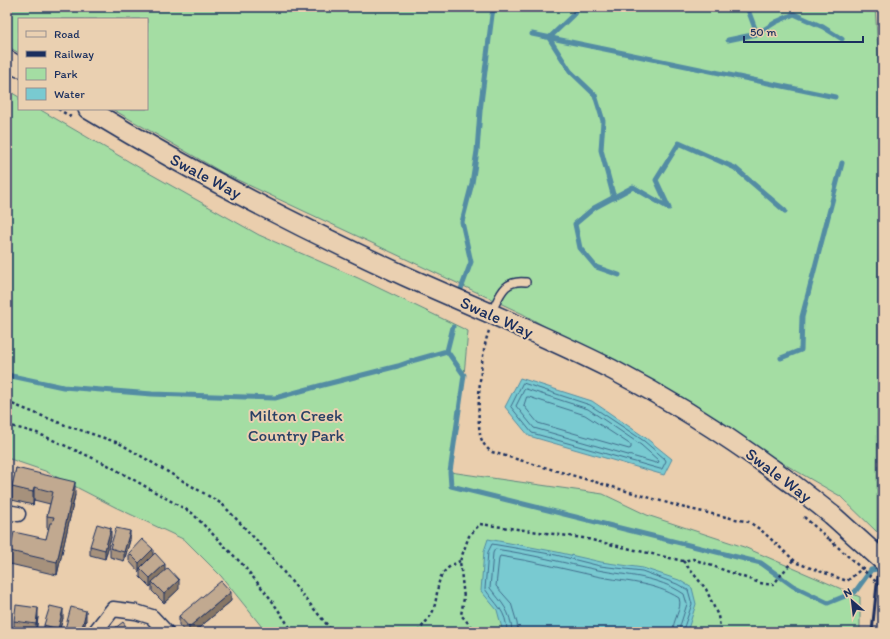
<svg xmlns="http://www.w3.org/2000/svg" width="890" height="639" viewBox="0 0 890 639" font-family="Itim,sans-serif">
  <style>
    .green { fill: #a4dda3; stroke: #608680 }
    .water { fill: #79cad1; stroke: #538ca3 }
    .lines { fill: none; stroke-linecap: round; stroke-linejoin: round }
    .shore { stroke: #416d8c; stroke-width: 1 }
    .stream { stroke: #538ca3; stroke-width: 5 }
    .lane-casing { stroke: #1b2f5e; stroke-width: 10 }
    .street-casing { stroke: #1b2f5e; stroke-width: 17 }
    .secondary-casing { stroke: #1b2f5e; stroke-width: 22 }
    .path { stroke: #1b2f5e; stroke-width: 2.5; stroke-dasharray: 3 3; stroke-linecap: butt }
    .lane { stroke: #ead0b1; stroke-width: 7 }
    .street { stroke: #ead0b1; stroke-width: 14 }
    .secondary { stroke: #ead0b1; stroke-width: 19 }
    .rail { stroke: #1b2f5e; stroke-width: 3 }
    .secondary-bridge-casing { stroke: #1b2f5e; stroke-width: 22; stroke-linecap: butt }
    .path-bridge { stroke: #1b2f5e; stroke-width: 2.5; stroke-dasharray: 3 3; stroke-linecap: butt }
    .secondary-bridge { stroke: #ead0b1; stroke-width: 19 }
    .wall { fill: #a6917c; stroke: #1b2f5e }
    .shaded-wall { fill: #877665; stroke: #1b2f5e }
    .building { fill: #c1a990; stroke: #1b2f5e }
    .labels { text-anchor: middle; dominant-baseline: central; stroke-width: 4; stroke-linejoin: round; paint-order: stroke }
    .street-label { font-size: 17px; fill: #1b2f5e; stroke: #ead0b1 }
    .park-label { font-size: 17px; fill: #294065; stroke: #ead0b1 }
  </style>
  <rect width="100%" height="100%" fill="#eacead"/>
  <filter id="ink" filterUnits="userSpaceOnUse"><feTurbulence type="fractalNoise" baseFrequency=".025" numOctaves="2"/><feDisplacementMap in="SourceGraphic" scale="8" xChannelSelector="R" yChannelSelector="G"/><feConvolveMatrix kernelMatrix="1 2 1 2 8 2 1 2 1" color-interpolation-filters="sRGB"/></filter>
  <g filter="url(#ink)">
    <!-- green -->
    <g class="green">
      <path d="M7 7H875L879 65 880 133 878 260 877 532 840 496 523 314 225 174 112 109H147V19H19V53L7 46Z"/>
      <path d="M7 90 19 97V109H39L140 168 259 235 358 278 468 331 464 375 450 472 603 494 647 515 744 547 860 597V632H266L221 576 185 540 115 507 45 471 7 458Z"/>
    </g>
    <!-- water -->
    <g class="water">
      <path d="M520 378 592 401 646 438 672 459 664 475 529 436 505 407Z"/>
      <path d="M488 539 557 552 601 562 643 568 679 580 692 588 696 604 688 629 689 632H503L497 610 481 591 484 551Z"/>
    </g>
    <g class="lines">
      <!-- shore -->
      <g class="shore">
        <path d="M523 383 590 405 644 441 665 459 666 461 662 469H660L532 433 511 407Z"/>
        <path d="M526 389 588 409 641 445 658 460 659 462 656 463 534 428 516 406 524 390Z"/>
        <path d="M527 397H529L585 415 631 445V448L629 449 538 423 524 406Z"/>
        <path d="M507 632C507 611 495 604 485 589L488 552 492 544 556 555 600 566 642 571 677 584 688 590 692 604 684 627 685 632"/>
        <path d="M512 632C511 611 502 603 490 588L493 553 495 549C530 554 564 563 598 570 628 576 657 576 684 594L687 604 680 626V632"/>
        <path d="M518 632 517 623 511 603 496 586 499 558 500 556C533 561 564 569 596 576 624 582 654 582 679 598 683 609 672 620 673 632"/>
      </g>
      <!-- stream -->
      <g class="stream">
        <path d="M578 7 574 14 549 38 570 71 595 95 603 121 601 150 614 198"/>
        <path d="M747 7 757 34"/>
        <path d="M532 34 835 97"/>
        <path d="M728 40 757 34 776 22 794 14 823 27 842 39"/>
        <path d="M619 275 596 267 580 248 575 224 594 208 633 187 669 208 656 180 679 143 735 168 785 211"/>
        <path d="M461 289 471 262 462 222 472 183 477 151 480 111 492 15 494 7"/>
        <path d="M453 327 447 351 464 375 450 472 451 486 761 563 793 586 828 603 855 592 871 570 883 568"/>
        <path d="M781 358 801 350 802 317 842 163"/>
        <path d="M7 375 63 387 152 394 275 398 319 386 398 366 415 360 447 351"/>
      </g>
      <!-- lane casing -->
      <g class="lane-casing">
        <path id="lane" d="M491 313C500 296 503 279 526 282"/>
      </g>
      <!-- street casing -->
      <g class="street-casing">
        <g id="street">
          <path d="M7 512 18 514"/>
          <path d="M95 632 113 609 136 612 152 617 166 632"/>
        </g>
      </g>
      <!-- secondary casing -->
      <g class="secondary-casing">
        <g id="secondary">
          <path d="M7 60 19 67"/>
          <path d="M88 109C190 171 297 226 405 276 474 307 544 335 611 369 690 410 763 459 832 515"/>
        </g>
      </g>
      <!-- path -->
      <g class="path">
        <path d="M58 109 73 118"/>
        <path d="M489 331C481 349 475 419 481 438 483 444 487 449 492 452L685 508 749 522 761 530 797 563 847 581 865 566"/>
        <path d="M7 402 65 425 119 443 222 504 263 547 333 632"/>
        <path d="M7 425 37 433 106 464 192 513 243 565 270 598 293 632"/>
        <path d="M804 517 829 539"/>
        <path d="M683 561 706 589 718 616 721 632"/>
        <path d="M418 632C422 626 430 618 433 611 441 588 432 573 460 561"/>
        <path d="M476 632 461 615 464 598 460 561 469 536 480 524 583 538 683 561 693 559 760 583 773 585 793 560"/>
      </g>
      <!-- lane -->
      <use href="#lane" class="lane"/>
      <!-- street -->
      <use href="#street" class="street"/>
      <!-- secondary -->
      <use href="#secondary" class="secondary"/>
      <!-- rail -->
      <g class="rail">
        <path d="M880 7 883 62"/>
        <path d="M872 632 878 575 883 433"/>
      </g>
      <!-- secondary-bridge casing -->
      <g class="secondary-bridge-casing">
        <path id="secondary-bridge" d="M832 515 883 561"/>
      </g>
      <!-- path-bridge -->
      <path class="path-bridge" d="M829 539 883 588"/>
      <!-- secondary-bridge -->
      <use href="#secondary-bridge" class="secondary-bridge"/>
    </g>
    <!-- wall -->
    <g class="wall">
      <path d="M16 468 75 495 57 575 10 564V551L46 539 49 529 47 528V516L50 504 34 500 33 505 12 500V487Z"/>
      <path d="M111 537 105 559 90 555V546Z"/>
      <path d="M130 540 124 561 110 557V548Z"/>
      <path d="M129 553 153 555 179 589 164 603 152 591V585L150 587 140 577V571L139 572 129 561Z"/>
      <path d="M231 601 194 632H185L179 625V616Z"/>
      <path d="M38 617 36 632H29L14 630V621Z"/>
      <path d="M63 618 59 632H44V625Z"/>
      <path d="M86 620 83 632H65V629Z"/>
    </g>
    <!-- shaded-wall -->
    <g class="shaded-wall">
      <path d="M75 482V495L57 575V562Z"/>
      <path d="M34 487V500L33 505V492Z"/>
      <path d="M111 528V537L105 559V550Z"/>
      <path d="M130 531V540L124 561V552Z"/>
      <path d="M153 549V558L140 568V571L139 572V563Z"/>
      <path d="M165 564V572L152 582V585L150 587V578Z"/>
      <path d="M179 580V589L164 603V594Z"/>
      <path d="M231 592V601L194 632H189V627Z"/>
      <path d="M38 608V617L36 632V624Z"/>
      <path d="M63 609V618L59 632H58V629Z"/>
      <path d="M86 611V620L83 632H81Z"/>
    </g>
    <!-- building -->
    <g class="building">
      <path d="M16 468 75 482 57 562 10 551 14 532 46 539 50 523H52L54 517 47 516 53 492 34 487 33 492 12 487Z"/>
      <path d="M97 524 111 528 105 550 90 546Z"/>
      <path d="M116 528 130 531 124 552 110 548Z"/>
      <path d="M142 539 153 549 139 563 129 553Z"/>
      <path d="M155 553 165 564 150 578 140 568Z"/>
      <path d="M168 568 179 580 164 594 152 582Z"/>
      <path d="M221 581 231 592 189 627 179 616Z"/>
      <path d="M16 605 38 608 36 624 14 621Z"/>
      <path d="M50 606 63 609 58 629 44 625Z"/>
      <path d="M71 607 86 611 81 632H77L65 629Z"/>
      <path d="M123 622 130 632H110Z"/>
    </g>
  </g>
  <g class="labels">
    <!-- street labels -->
    <g class="street-label">
      <text transform="translate(206 176) rotate(28)">Swale Way</text>
      <text transform="translate(497 317) rotate(24)">Swale Way</text>
      <text transform="translate(779 475) rotate(37)">Swale Way</text>
    </g>
    <!-- park labels -->
    <g class="park-label">
      <text x="296" y="415">Milton Creek<tspan x="296" dy="20">Country Park</tspan></text>
    </g>
  </g>
  <!-- margin -->
  <rect width="890" height="639" fill="none" stroke="#ead0b1" stroke-width="24"/>
  <rect x="12" y="12" width="866" height="615" fill="none" stroke="#1b2f5e" stroke-width="1.5" filter="url(#ink)"/>
  <!-- legend -->
  <rect x="18" y="18" width="130" height="92" fill="#ead0b1" stroke="#979090"/>
  <rect x="26" y="31" width="20" height="6" fill="#ead0b1" stroke="#979090"/>
  <text x="54" y="38" font-size="12" fill="#1b2f5e">Road</text>
  <rect x="26" y="51" width="20" height="6" fill="#1b2f5e" stroke="#979090"/>
  <text x="54" y="58" font-size="12" fill="#1b2f5e">Railway</text>
  <rect x="26" y="68" width="20" height="12" fill="#a4dda3" stroke="#979090"/>
  <text x="54" y="78" font-size="12" fill="#1b2f5e">Park</text>
  <rect x="26" y="88" width="20" height="12" fill="#79cad1" stroke="#979090"/>
  <text x="54" y="98" font-size="12" fill="#1b2f5e">Water</text>
  <!-- north arrow -->
  <g transform="translate(852 601) rotate(332)" stroke="#ead0b1" stroke-width="3" paint-order="stroke">
  <path d="M0-3L7 15L0 10L-7 15Z" fill="#1b2f5e"/>
  <text y="-6" font-size="11" font-weight="bold" text-anchor="middle" fill="#1b2f5e">N</text>
  </g>
  <!-- scale -->
  <path d="M744 36v6h119v-6" fill="none" stroke="#1b2f5e" stroke-width="2"/>
  <text x="750" y="36" font-size="12" fill="#1b2f5e" stroke="#ead0b1" stroke-width="3" paint-order="stroke">50 m</text>
</svg>
